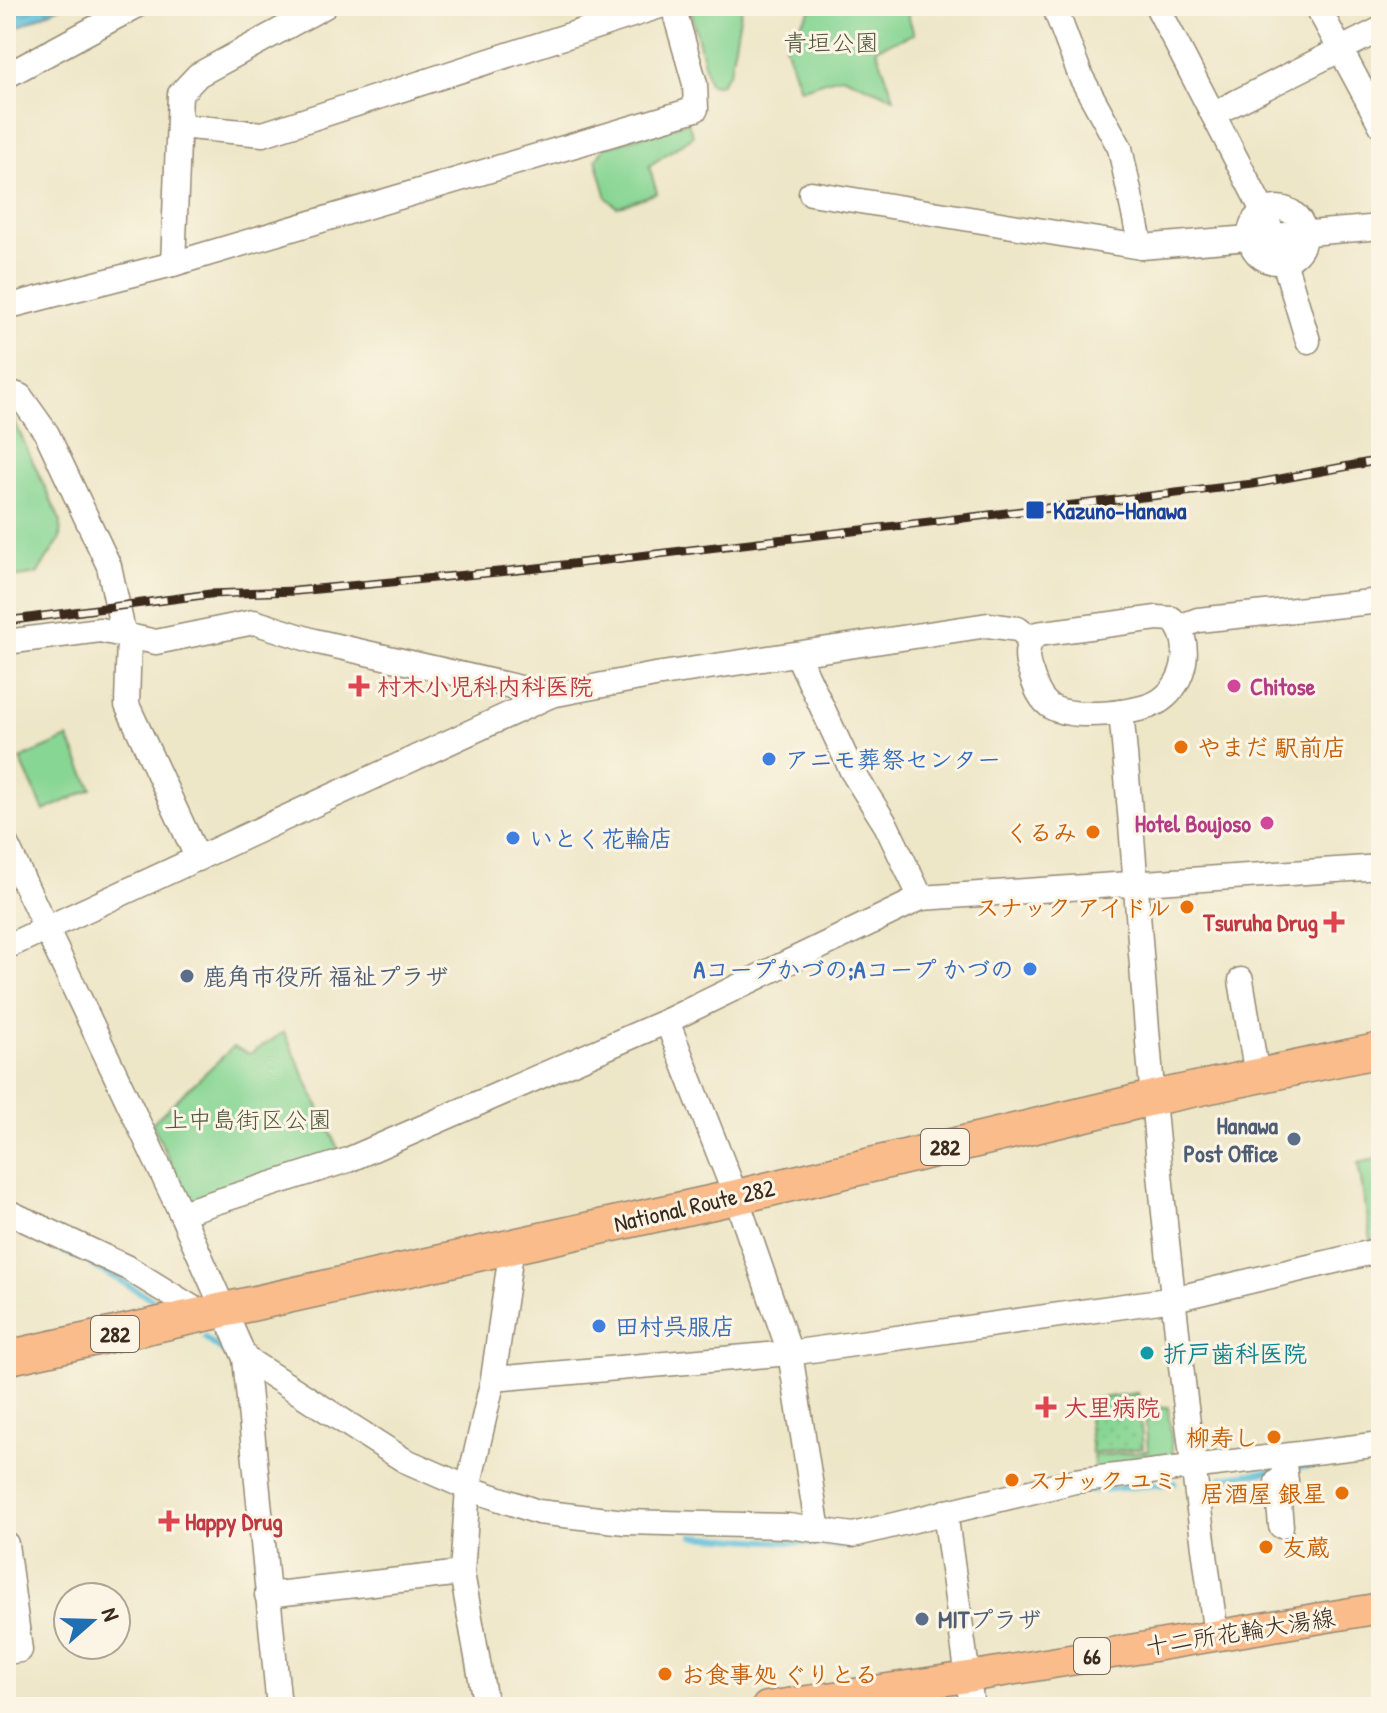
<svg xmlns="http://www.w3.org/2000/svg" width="1387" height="1713" viewBox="0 0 1387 1713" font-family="'Patrick Hand','Klee One',sans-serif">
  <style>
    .green { fill: #88d694; stroke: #628059; stroke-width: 2 }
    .garden { fill: url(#garden-dots); stroke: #628059; stroke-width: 2 }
    .water { fill: url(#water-waves); stroke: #4b747c; stroke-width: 2 }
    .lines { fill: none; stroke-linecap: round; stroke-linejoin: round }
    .stream { stroke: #5bbed9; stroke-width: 6 }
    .minor-casing { stroke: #948872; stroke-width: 27 }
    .major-casing { stroke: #948872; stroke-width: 33 }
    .highway-casing { stroke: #948872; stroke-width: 37 }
    .minor { stroke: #fff; stroke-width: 24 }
    .major { stroke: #fabc8b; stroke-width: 30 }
    .highway { stroke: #fabc8b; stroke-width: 34 }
    .rail-casing { stroke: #3b2a1e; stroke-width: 9 }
    .rail { stroke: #fcf5e5; stroke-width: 6; stroke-dasharray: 18; stroke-linecap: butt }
    .transit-dot { fill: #1a4fb4; stroke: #fcf5e5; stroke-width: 3 }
    .health-dot { fill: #e0444e; stroke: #fcf5e5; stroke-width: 3 }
    .hotel-dot { fill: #d1479c; stroke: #fcf5e5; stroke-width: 3 }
    .food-dot { fill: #e8710a; stroke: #fcf5e5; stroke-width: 3 }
    .shop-dot { fill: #3f7fe0; stroke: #fcf5e5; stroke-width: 3 }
    .service-dot { fill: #5c6f8a; stroke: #fcf5e5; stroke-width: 3 }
    .culture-dot { fill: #0f9aa8; stroke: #fcf5e5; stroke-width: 3 }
    .labels { text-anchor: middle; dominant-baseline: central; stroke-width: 6; stroke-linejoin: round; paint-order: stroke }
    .shield { fill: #fcf5e5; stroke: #75675a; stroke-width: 2 }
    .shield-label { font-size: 22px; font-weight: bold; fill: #3b2a1e }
    .park-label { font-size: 24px; fill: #4e553c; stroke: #fcf5e5 }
    .transit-label { font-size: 24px; font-weight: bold; fill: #164399; stroke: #fcf5e5; text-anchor: start }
    .health-label { font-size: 24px; font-weight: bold; fill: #be3a42; stroke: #fcf5e5; text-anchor: start }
    .hotel-label { font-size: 24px; font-weight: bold; fill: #b23c85; stroke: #fcf5e5; text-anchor: start }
    .food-label { font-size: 24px; font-weight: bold; fill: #c56008; stroke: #fcf5e5; text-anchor: start }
    .shop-label { font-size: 24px; font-weight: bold; fill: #366cbe; stroke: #fcf5e5; text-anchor: start }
    .service-label { font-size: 24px; font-weight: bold; fill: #4e5e75; stroke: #fcf5e5; text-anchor: start }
    .street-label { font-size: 24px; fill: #3b2a1e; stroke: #fcf5e5 }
    .culture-label { font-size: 24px; font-weight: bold; fill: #0d838f; stroke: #fcf5e5; text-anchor: start }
  </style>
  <defs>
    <pattern id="garden-dots" width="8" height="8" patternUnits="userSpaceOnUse" patternTransform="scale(2)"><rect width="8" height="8" fill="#88d694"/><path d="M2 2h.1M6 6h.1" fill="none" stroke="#76b87f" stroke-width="1.8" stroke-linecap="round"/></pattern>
    <pattern id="water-waves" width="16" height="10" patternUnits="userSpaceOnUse" patternTransform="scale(2)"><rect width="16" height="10" fill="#5bbed9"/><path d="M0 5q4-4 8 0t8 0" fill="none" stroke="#4c9baf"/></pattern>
  </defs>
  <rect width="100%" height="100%" fill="#fcf5e5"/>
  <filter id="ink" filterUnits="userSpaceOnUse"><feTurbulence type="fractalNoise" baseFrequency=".0125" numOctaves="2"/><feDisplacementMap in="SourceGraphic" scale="16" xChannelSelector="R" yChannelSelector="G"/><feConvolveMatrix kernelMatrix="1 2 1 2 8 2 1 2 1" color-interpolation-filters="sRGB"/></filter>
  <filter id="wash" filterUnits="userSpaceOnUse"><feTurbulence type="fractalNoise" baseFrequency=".006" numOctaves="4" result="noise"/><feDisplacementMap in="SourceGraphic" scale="32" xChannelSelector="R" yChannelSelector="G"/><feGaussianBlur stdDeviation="1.8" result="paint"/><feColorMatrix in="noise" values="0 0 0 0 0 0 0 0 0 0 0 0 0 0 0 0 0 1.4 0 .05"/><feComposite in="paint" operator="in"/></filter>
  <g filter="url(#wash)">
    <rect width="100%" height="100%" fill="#ede6c7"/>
    <!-- green -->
    <g class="green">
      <path d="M690 6H742L730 71 719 85 709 84Z"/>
      <path d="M814 6H905L914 34 876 48 894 98 842 76 800 89 785 45Z"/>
      <path d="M688 122 693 136 649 166 657 193 617 207 607 198 596 159 605 147Z"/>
      <path d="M6 411 10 412 61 522 60 539 37 574 6 579Z"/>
      <path d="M68 738 92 789 44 811 20 759Z"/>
      <path d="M284 1032 341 1155 189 1202 152 1123 233 1047 250 1054Z"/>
      <path d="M1381 1158V1243L1372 1245 1358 1163Z"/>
      <path d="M1168 1407 1174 1465 1095 1473 1093 1456 1148 1451 1145 1410Z"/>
    </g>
    <!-- garden -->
    <path class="garden" d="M1138 1393 1143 1448 1092 1453 1086 1400Z"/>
    <!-- water -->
    <path class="water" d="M6 6H62L6 33Z"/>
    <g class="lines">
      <!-- stream -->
      <g class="stream">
        <path d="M17 1231 78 1258"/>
        <path d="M92 1265 152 1299"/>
        <path d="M205 1338 227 1355"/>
        <path d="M1372 1458H1381"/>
        <path d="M1289 1469 1322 1464"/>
        <path d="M1222 1478 1278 1470"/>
        <path d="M1090 1491 1174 1483"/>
        <path d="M693 1536 849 1546"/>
      </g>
    </g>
  </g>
  <g filter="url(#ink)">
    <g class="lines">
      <!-- minor casing -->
      <g class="minor-casing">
        <g id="minor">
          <path d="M1054 6 1081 77 1120 148 1141 247"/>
          <path d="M1157 6 1263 211 1284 261 1308 341"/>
          <path d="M1317 6 1381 125"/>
          <path d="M6 76 136 6"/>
          <path d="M1213 114 1381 29"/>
          <path d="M179 126 263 134 660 6"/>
          <path d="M811 193 1141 247 1381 227"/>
          <circle cx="1277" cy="235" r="27"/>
          <path d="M173 264 180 94 198 75 325 6"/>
          <path d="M6 307 173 264 696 109 695 84 673 6"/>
          <path d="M6 391 20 396 47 434 109 566 124 636"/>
          <path d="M1157 618 1172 619C1194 641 1186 682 1161 700 1142 714 1074 719 1053 708 1040 701 1035 686 1031 673 1025 658 1025 645 1037 634Z"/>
          <path d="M1179 627 1198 620 1381 601"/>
          <path d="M129 636 127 705 198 859"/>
          <path d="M6 642 100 630 156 642 254 622 314 641 551 695"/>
          <path d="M797 654 852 771 886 825 921 898"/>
          <path d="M1121 712C1134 841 1141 970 1153 1099 1169 1278 1191 1457 1216 1635"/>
          <path d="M6 844 181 1213 245 1358 279 1707"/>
          <path d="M6 947 551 695 655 675 988 625 1018 629 1031 639"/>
          <path d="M1241 980 1257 1076"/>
          <path d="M667 1021 736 1197 790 1353 818 1531"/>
          <path d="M6 1211 128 1268 204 1315"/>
          <path d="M181 1213 348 1160 667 1021 921 898 1381 867"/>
          <path d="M245 1358 404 1460 468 1488 538 1512 625 1522 788 1526 853 1535 1075 1481 1381 1444"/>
          <path d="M493 1379 790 1353 1174 1299 1381 1250"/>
          <path d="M945 1512 972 1707"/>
          <path d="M1281 1526 1277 1482 1286 1481 1283 1457"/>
          <path d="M6 1544 20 1650 6 1652"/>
          <path d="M267 1595 462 1573"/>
          <path d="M486 1707 462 1573 468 1488 493 1379 512 1246"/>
        </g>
      </g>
      <!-- major casing -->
      <g class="major-casing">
        <path id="major" d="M767 1707 968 1677 1381 1608"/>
      </g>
      <!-- highway casing -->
      <g class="highway-casing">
        <path id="highway" d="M6 1358 736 1197 1153 1098 1381 1050"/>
      </g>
      <!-- minor -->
      <use href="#minor" class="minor"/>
      <!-- major -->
      <use href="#major" class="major"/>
      <!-- highway -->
      <use href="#highway" class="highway"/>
      <!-- rail casing -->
      <g class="rail-casing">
        <path id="rail" d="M6 621 210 594 296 591 529 569 1253 484 1381 460"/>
      </g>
      <!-- rail -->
      <use href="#rail" class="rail"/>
    </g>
  </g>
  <!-- markers -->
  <rect class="transit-dot" x="1025" y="500" width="20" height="20" rx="4"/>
  <g class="health-dot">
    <path d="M355 674h8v8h8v8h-8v8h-8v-8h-8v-8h8z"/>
    <path d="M1330 910h8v8h8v8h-8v8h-8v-8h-8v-8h8z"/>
    <path d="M1042 1395h8v8h8v8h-8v8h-8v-8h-8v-8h8z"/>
    <path d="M165 1509h8v8h8v8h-8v8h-8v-8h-8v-8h8z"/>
  </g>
  <g class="hotel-dot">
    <circle cx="1234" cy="686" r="8"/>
    <circle cx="1267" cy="823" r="8"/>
  </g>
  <g class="food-dot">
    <circle cx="1181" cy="747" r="8"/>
    <circle cx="1093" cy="832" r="8"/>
    <circle cx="1187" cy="907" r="8"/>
    <circle cx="1274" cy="1437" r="8"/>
    <circle cx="1012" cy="1480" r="8"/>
    <circle cx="1342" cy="1493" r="8"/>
    <circle cx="1266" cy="1547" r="8"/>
    <circle cx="665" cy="1674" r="8"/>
  </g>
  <g class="shop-dot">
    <circle cx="769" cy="759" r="8"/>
    <circle cx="513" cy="838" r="8"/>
    <circle cx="1030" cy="969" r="8"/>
    <circle cx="599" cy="1326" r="8"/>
  </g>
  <g class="service-dot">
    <circle cx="187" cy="976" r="8"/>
    <circle cx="1294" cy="1139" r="8"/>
    <circle cx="922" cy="1619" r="8"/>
  </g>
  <circle class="culture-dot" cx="1147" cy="1353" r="8"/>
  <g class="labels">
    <!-- shield labels -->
    <g class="shield">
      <rect x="921" y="1129" width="48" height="36" rx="6"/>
      <rect x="91" y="1316" width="48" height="36" rx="6"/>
      <rect x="1074" y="1638" width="36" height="36" rx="6"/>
    </g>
    <g class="shield-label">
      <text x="945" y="1147">282</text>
      <text x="115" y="1334">282</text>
      <text x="1092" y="1656">66</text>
    </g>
    <!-- park labels -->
    <g class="park-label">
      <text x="831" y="42">青垣公園</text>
      <text x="248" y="1119">上中島街区公園</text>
    </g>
    <!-- transit labels -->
    <g class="transit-label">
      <text x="1053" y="510">Kazuno-Hanawa</text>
    </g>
    <!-- health labels -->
    <g class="health-label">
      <text x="377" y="686">村木小児科内科医院</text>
      <text x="1318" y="922" text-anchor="end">Tsuruha Drug</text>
      <text x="1064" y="1407">大里病院</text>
      <text x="185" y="1521">Happy Drug</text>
    </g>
    <!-- hotel labels -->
    <g class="hotel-label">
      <text x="1250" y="686">Chitose</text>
      <text x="1251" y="823" text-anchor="end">Hotel Boujoso</text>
    </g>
    <!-- food labels -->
    <g class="food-label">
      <text x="1197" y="747">やまだ 駅前店</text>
      <text x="1077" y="832" text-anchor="end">くるみ</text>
      <text x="1171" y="907" text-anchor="end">スナック アイドル</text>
      <text x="1258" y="1437" text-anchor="end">柳寿し</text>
      <text x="1028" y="1480">スナック ユミ</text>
      <text x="1326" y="1493" text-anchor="end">居酒屋 銀星</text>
      <text x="1282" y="1547">友蔵</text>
      <text x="681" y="1674">お食事処 ぐりとる</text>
    </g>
    <!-- shop labels -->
    <g class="shop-label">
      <text x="785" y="759">アニモ葬祭センター</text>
      <text x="529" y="838">いとく花輪店</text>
      <text x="1014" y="969" text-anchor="end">Aコープかづの;Aコープ かづの</text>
      <text x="615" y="1326">田村呉服店</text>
    </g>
    <!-- service labels -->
    <g class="service-label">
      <text x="203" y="976">鹿角市役所 福祉プラザ</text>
      <text x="1278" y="1125" text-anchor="end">Hanawa<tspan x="1278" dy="28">Post Office</tspan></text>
      <text x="938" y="1619">MITプラザ</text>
    </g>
    <!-- street labels -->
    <g class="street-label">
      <text transform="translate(694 1205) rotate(-13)">National Route 282</text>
      <text transform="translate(1240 1631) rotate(-9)">十二所花輪大湯線</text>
    </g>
    <!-- culture labels -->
    <g class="culture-label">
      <text x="1163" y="1353">折戸歯科医院</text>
    </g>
  </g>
  <!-- margin -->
  <rect width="1387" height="1713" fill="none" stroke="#fcf5e5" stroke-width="32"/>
  <!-- north arrow -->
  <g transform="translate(92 1621) rotate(70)"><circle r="38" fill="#fcf5e5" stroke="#afa495" stroke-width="2"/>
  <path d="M0-6L14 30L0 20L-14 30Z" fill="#1f6fb2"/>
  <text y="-12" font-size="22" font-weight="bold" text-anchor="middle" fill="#3b2a1e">N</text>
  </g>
</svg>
